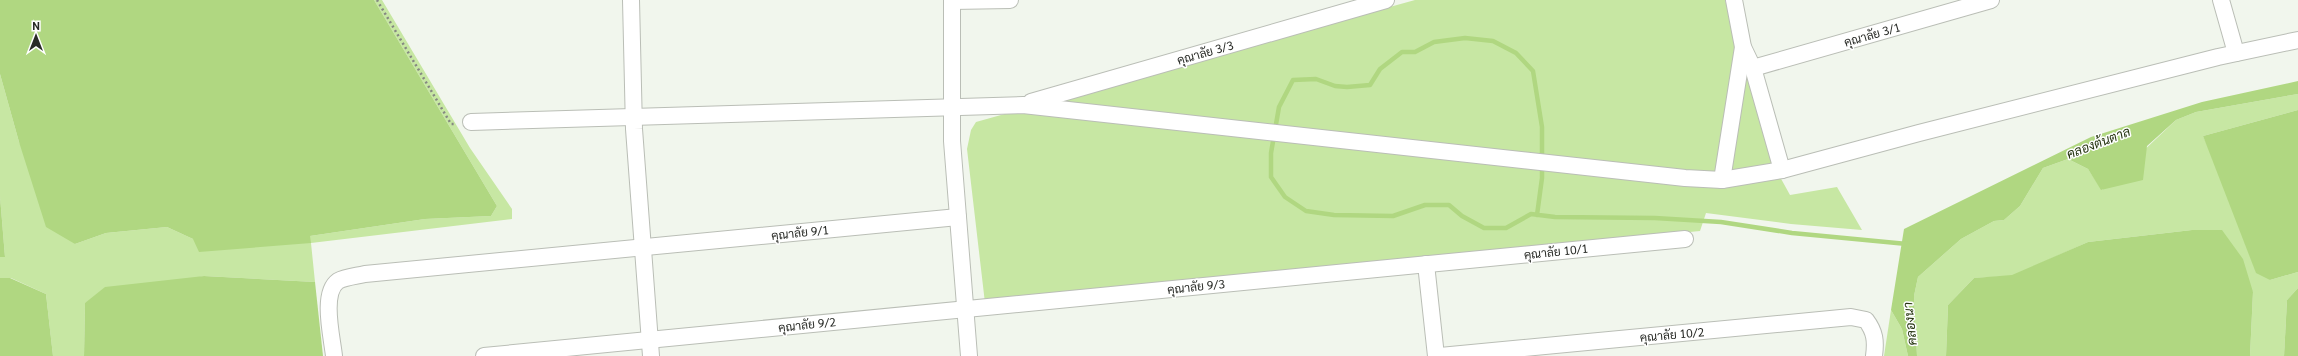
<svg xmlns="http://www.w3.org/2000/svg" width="2298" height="356" viewBox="0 0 2298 356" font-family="Georgia,Sarabun,serif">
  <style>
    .green { fill: #c7e7a3 }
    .water { fill: #b0d781 }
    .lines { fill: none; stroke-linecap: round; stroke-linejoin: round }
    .stream { stroke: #b0d781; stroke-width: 4.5 }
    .minor-casing { stroke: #babeb6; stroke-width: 18 }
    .path { stroke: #858882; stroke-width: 2.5; stroke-dasharray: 2 3; stroke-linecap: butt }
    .minor { stroke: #fff; stroke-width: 16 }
    .labels { text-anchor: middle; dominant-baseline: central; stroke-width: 3; stroke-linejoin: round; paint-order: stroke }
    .street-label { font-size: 12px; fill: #292b27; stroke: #fff }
    .water-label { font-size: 13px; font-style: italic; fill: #263511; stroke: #fff }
  </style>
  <rect width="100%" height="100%" fill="#f1f6ed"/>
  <!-- green -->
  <g class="green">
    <path d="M374 0H382L470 148 512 209V219L311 243 315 282 204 276 85 303 84 356H53L46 294 11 278H0V257H5L0 196V74L19 142 75 244 106 233 167 227 193 239 310 243V236L425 219 491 216 497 206Z"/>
    <path d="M1415 0H1725L1774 166 1790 195 1837 187 1862 230 1791 224 1706 213 1700 231 1055 293 985 303 967 149 971 130 976 122Z"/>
    <path d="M2298 94V110L2203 136 2270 280 2298 272V288L2287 300 2284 356H2250L2253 292 2192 230 2088 242 2012 276 1974 278 1948 305 1946 356H1917L1914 296 1918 277 1961 239 1994 221 2004 220 2020 206 2043 168 2068 159 2088 169 2102 190 2176 120 2196 112Z"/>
    <path d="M1891 310 1902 329 1908 356H1884Z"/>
  </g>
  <!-- water -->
  <g class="water">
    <path d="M0 0H374L497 206 491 216 425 219 310 236 311 243 199 252 193 239 167 227 106 233 75 244 46 227 19 142 0 74Z"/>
    <path d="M2298 81V94L2196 112 2176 120 2147 146 2143 180 2101 190 2088 169 2068 159 2043 168 2020 206 2004 220 1994 221 1961 239 1918 277 1914 296 1917 356H1908L1902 329 1891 310 1904 229 2091 137 2202 102Z"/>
    <path d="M2298 110V272L2270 280 2256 273 2203 136Z"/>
    <path d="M0 196 5 257H0Z"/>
    <path d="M2192 230H2222L2243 259 2253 292 2250 356H1946L1948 305 1974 278 2012 275 2088 242Z"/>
    <path d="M204 276 315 282 323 356H84L85 303 105 287Z"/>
    <path d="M0 278H10L46 294 53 356H0Z"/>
    <path d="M2298 288V356H2284L2287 300Z"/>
  </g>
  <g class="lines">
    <!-- stream -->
    <path class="stream" d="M1537 215 1542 178V127L1533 71 1516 53 1493 41 1465 38 1434 42 1415 52H1402L1380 69 1370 85 1347 87 1335 86 1316 79 1293 80 1279 107 1271 153V177L1285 197 1306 211 1334 215 1393 216 1425 205H1449L1462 216 1484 228H1506L1531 214 1555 217 1655 218 1721 222 1792 233 1907 244"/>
    <!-- minor casing -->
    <g class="minor-casing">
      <g id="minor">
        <path d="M631 0 634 129 651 356"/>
        <path d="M952 0V141L969 356"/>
        <path d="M1734 0 1743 47 1753 68 1782 170"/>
        <path d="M2221 0 2236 53"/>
        <path d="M952 1 1010 0"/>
        <path d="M1753 68 1991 0"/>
        <path d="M1031 102 1386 0"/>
        <path d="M471 122 1023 105 1685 178 1722 180 1782 170 1919 133 2218 57 2298 40"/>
        <path d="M1722 180 1743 47"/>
        <path d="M1426 264 1436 356"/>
        <path d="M334 356C332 337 321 293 338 281 345 277 357 276 365 274L958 217"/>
        <path d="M484 356 1685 239"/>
        <path d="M1440 356 1851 317 1866 320C1875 332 1876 341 1874 356"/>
      </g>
    </g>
    <!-- path -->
    <path class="path" d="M377 0 451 124H456"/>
    <!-- minor -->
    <use href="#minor" class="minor"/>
  </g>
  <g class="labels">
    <!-- street labels -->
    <g class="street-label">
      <text transform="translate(1872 34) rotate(-16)">คุณาลัย 3/1</text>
      <text transform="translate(1205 52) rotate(-16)">คุณาลัย 3/3</text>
      <text transform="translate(800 232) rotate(-6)">คุณาลัย 9/1</text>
      <text transform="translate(1556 251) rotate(-6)">คุณาลัย 10/1</text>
      <text transform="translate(1196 286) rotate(-6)">คุณาลัย 9/3</text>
      <text transform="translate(807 324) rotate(-6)">คุณาลัย 9/2</text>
      <text transform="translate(1672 334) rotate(-5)">คุณาลัย 10/2</text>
    </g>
    <!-- water labels -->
    <g class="water-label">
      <text transform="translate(2098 142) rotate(-21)">คลองต้นตาล</text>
      <text transform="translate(1909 324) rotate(-96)">คลองนา</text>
    </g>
  </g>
  <!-- north arrow -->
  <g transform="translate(36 36)" stroke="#ffffff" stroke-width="3" paint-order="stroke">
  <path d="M0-3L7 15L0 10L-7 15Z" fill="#292b27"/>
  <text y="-6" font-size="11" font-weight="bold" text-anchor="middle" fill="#292b27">N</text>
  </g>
</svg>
